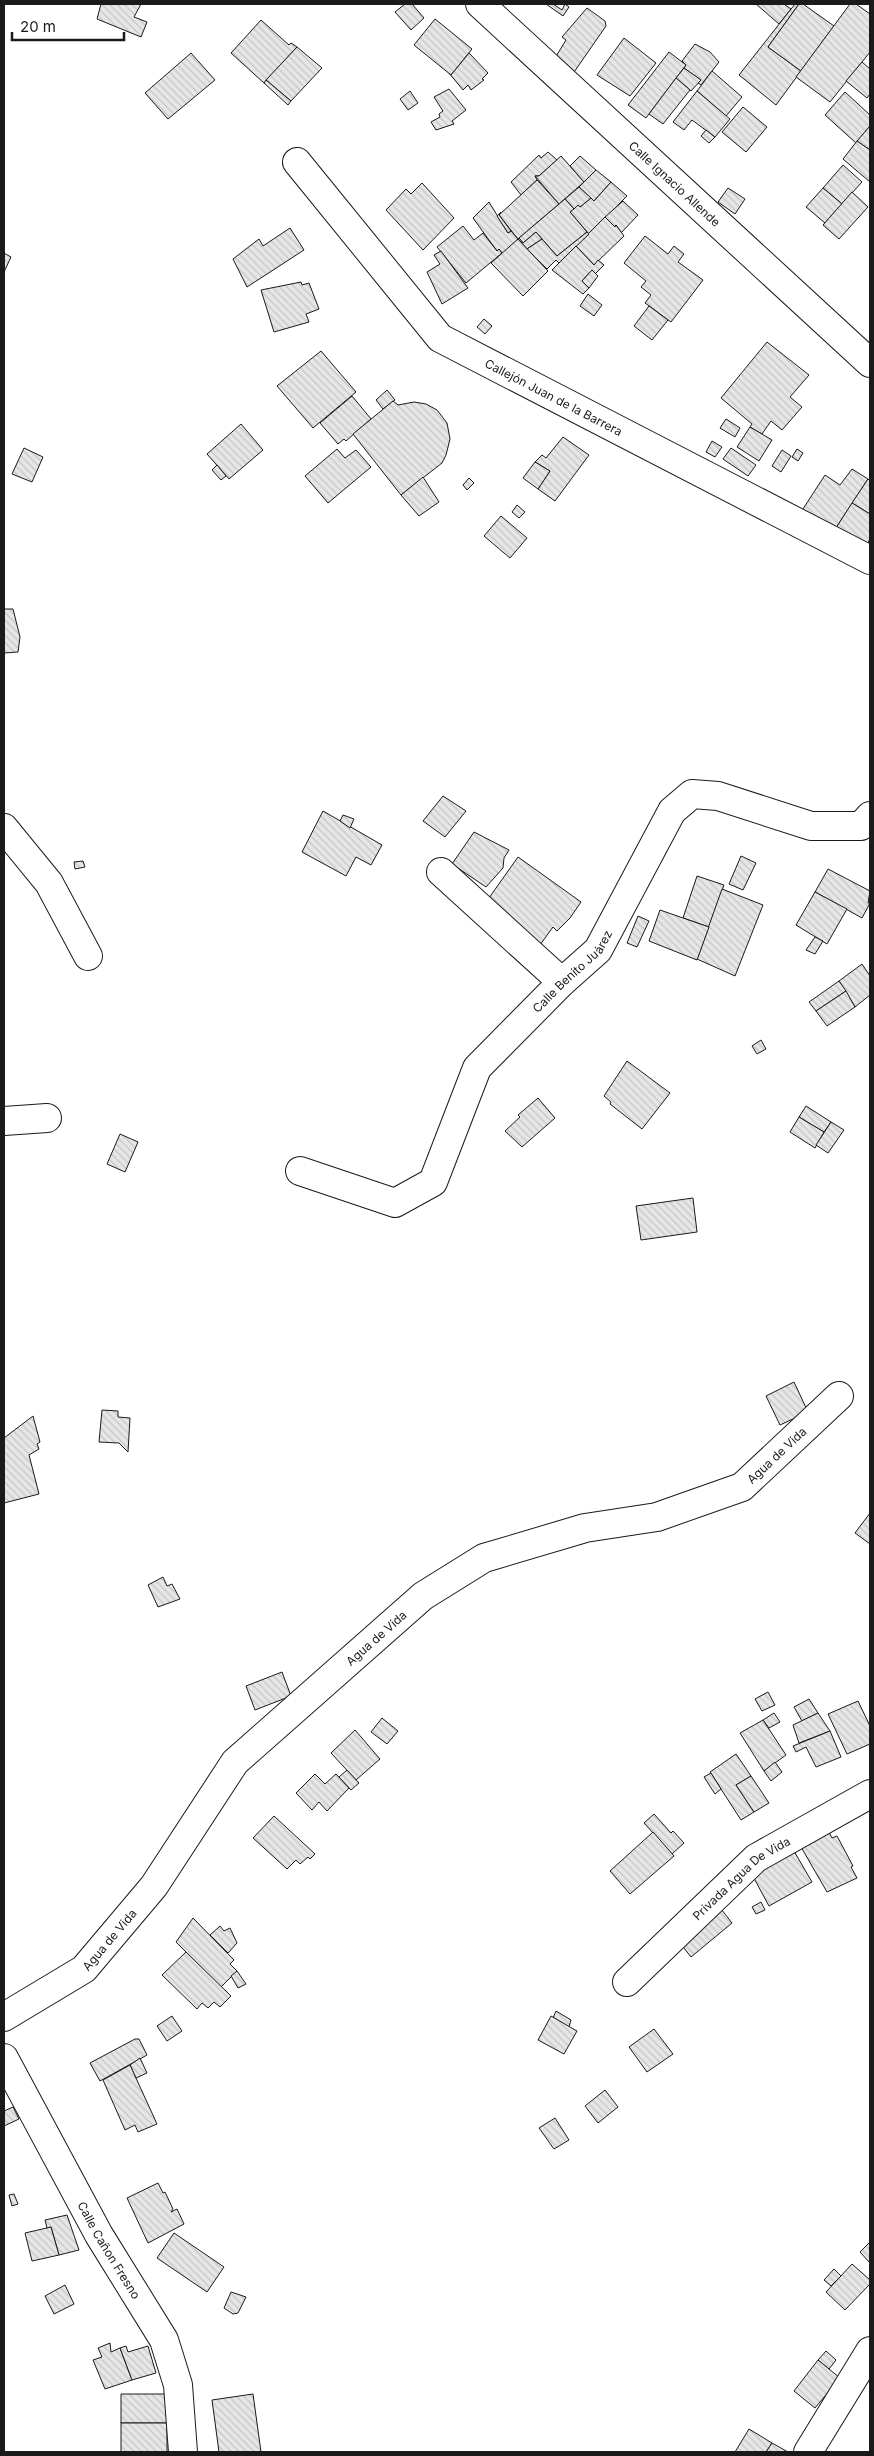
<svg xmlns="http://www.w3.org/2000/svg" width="874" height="2456" viewBox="0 0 874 2456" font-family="Inter,sans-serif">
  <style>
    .building { fill: url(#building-back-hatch); stroke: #1a1a1a }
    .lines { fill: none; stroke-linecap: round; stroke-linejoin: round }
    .minor-casing { stroke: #1a1a1a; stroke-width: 30 }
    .minor { stroke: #fff; stroke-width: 28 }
    .labels { text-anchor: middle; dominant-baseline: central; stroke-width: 4; stroke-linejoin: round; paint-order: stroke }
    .street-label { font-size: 12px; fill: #1a1a1a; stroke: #fff }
  </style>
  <defs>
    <pattern id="building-back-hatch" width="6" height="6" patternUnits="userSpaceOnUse" patternTransform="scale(1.25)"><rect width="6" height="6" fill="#e6e6e6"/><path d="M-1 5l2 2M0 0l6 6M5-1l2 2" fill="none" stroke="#c5c5c5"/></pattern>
  </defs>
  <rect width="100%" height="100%" fill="#fff"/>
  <!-- building -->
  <g class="building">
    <path d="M101 4H141L134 17 147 22 141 37 97 19Z"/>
    <path d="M405 4H412L424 18 411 30 395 12Z"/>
    <path d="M546 4H553L562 10 565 4 569 7 563 16Z"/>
    <path d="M756 4H784L791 9 779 24Z"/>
    <path d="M795 4H799L768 47 801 71 776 105 739 75Z"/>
    <path d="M799 4H803L834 26 801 71 768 47Z"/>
    <path d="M850 4H856L870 14V52L830 102 796 77Z"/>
    <path d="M587 8 605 21 606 26 572 75 555 58 566 40 562 37Z"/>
    <path d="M435 19 472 49 451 75 414 45Z"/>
    <path d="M261 20 289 45 291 43 297 47 264 83 231 53Z"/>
    <path d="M624 38 656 63 630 96 597 75Z"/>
    <path d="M695 44 710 52 719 62 701 85 698 83 701 80 684 68 686 65 682 61Z"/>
    <path d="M297 47 322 68 291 101 266 80Z"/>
    <path d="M669 52 686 65 646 118 628 105Z"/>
    <path d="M191 53 215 80 168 119 145 93Z"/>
    <path d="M469 53 488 73 482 79 484 80 471 90 468 85 463 90 449 73 451 75Z"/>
    <path d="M862 62 870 69V94L867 98 846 81Z"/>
    <path d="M684 68 701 80 691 91 676 78Z"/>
    <path d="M712 71 742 97 726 116 697 91Z"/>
    <path d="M676 78 690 90 663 124 649 114Z"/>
    <path d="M266 80 291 101 288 105 264 83Z"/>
    <path d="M449 89 466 110 452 121 454 124 436 130 431 122 440 117 439 114 443 111 434 97Z"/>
    <path d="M410 91 418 103 408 110 400 99Z"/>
    <path d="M697 91 730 119 715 137 692 120 684 130 673 122Z"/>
    <path d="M845 92 870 115V126L856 143 825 115Z"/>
    <path d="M743 107 767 127 746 152 722 132Z"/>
    <path d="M870 126V150L857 141Z"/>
    <path d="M706 130 715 137 709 143 701 136Z"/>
    <path d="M857 141 870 150V182L843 159Z"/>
    <path d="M548 152 557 160 539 176H535L537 180 521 195 511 182 539 155 541 158Z"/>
    <path d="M561 156 584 182 559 204 535 176H539Z"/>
    <path d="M580 156 596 170 584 182 570 166Z"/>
    <path d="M843 165 862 182 842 204 823 188Z"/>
    <path d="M596 170 611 182 594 201 579 187Z"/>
    <path d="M537 180 559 204 518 239 499 215Z"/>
    <path d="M611 182 627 196 589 234 570 212 578 205 580 207 591 198 594 201Z"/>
    <path d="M422 183 454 218 423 250 386 210 406 189 411 194Z"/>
    <path d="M579 187 591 198 580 207 578 205 574 209 565 199Z"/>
    <path d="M728 188 745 199 735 214 718 202Z"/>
    <path d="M823 188 842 204 825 223 806 207Z"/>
    <path d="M852 192 868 207 839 239 823 225Z"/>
    <path d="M565 199 574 209 570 212 587 232 557 256 536 232 523 243 519 238Z"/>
    <path d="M623 201 638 215 621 233 616 225 615 227 605 217Z"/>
    <path d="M489 202 508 233 511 231 518 239 503 254 499 249 497 251 473 218Z"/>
    <path d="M501 212 499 215 511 231 508 233 497 216Z"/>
    <path d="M605 217 615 227 616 225 624 236 594 265 576 246Z"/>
    <path d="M463 226 474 240 483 233 497 251 499 249 502 253 466 283 437 247Z"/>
    <path d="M290 228 304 250 247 287 233 259 259 239 263 246Z"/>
    <path d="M536 232 542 239 527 249 518 239 519 238 523 243Z"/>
    <path d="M587 232 589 234 559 263 556 260 547 269 527 249 542 239 557 256Z"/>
    <path d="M645 236 668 254 674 246 684 254 678 262 703 280 671 322 645 303 651 295 641 287 646 281 624 263Z"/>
    <path d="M518 239 548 271 523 296 491 263Z"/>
    <path d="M576 246 594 265 598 260 604 265 595 274 592 270 582 281 589 288 583 294 552 270Z"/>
    <path d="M441 251 468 288 442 304 427 272 440 264 434 255Z"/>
    <path d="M4 253 11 257 4 272Z"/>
    <path d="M592 270 598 276 589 288 582 281Z"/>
    <path d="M301 282 302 285 309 283 319 309 306 314 309 322 274 332 261 290Z"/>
    <path d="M588 294 602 305 594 316 580 306Z"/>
    <path d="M649 306 668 320 652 340 634 326Z"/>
    <path d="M484 319 492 326 485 334 477 327Z"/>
    <path d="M767 342 809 375 790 397 802 407 782 430 771 421 762 434 750 427 752 424 721 398Z"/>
    <path d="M321 351 356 392 313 428 277 386Z"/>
    <path d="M387 390 395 400 383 409 376 400Z"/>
    <path d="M352 396 371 419 346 441 344 439 338 444 320 423Z"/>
    <path d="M393 401 398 405 414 402 426 404 437 410 447 423 450 439 446 455 442 463 401 495 353 434Z"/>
    <path d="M726 419 740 428 735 437 720 428Z"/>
    <path d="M241 424 263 450 229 479 207 454Z"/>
    <path d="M750 427 772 440 759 461 737 447Z"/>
    <path d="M563 437 589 455 555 501 538 489 550 471 535 462 542 455 546 458Z"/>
    <path d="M712 441 722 447 715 457 706 452Z"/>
    <path d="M24 448 43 457 32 482 12 474Z"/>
    <path d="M731 448 756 465 748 476 723 459Z"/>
    <path d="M337 449 345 458 356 450 371 467 328 503 305 476Z"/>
    <path d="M797 449 803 453 798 461 792 457Z"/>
    <path d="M782 450 791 456 781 472 772 466Z"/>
    <path d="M535 462 550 471 538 489 523 478Z"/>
    <path d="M217 465 226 476 221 480 212 470Z"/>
    <path d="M852 469 868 479 834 531 801 512 825 475 840 485Z"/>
    <path d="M423 477 439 502 419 516 401 495Z"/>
    <path d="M469 478 474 483 467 490 463 485Z"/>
    <path d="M868 479 870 481V514L852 503Z"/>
    <path d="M852 503 870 514V539L865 548 834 531Z"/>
    <path d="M517 505 525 512 519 518 512 512Z"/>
    <path d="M501 516 527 538 510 558 484 536Z"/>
    <path d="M4 609H13L20 637 18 652 4 653Z"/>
    <path d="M443 796 466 811 445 837 423 821Z"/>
    <path d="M323 811 382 845 371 865 356 857 346 876 302 852Z"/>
    <path d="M343 815 354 819 350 828 340 821Z"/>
    <path d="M474 832 509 850 504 858 503 868 486 887 452 864Z"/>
    <path d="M741 856 756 863 743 890 729 884Z"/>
    <path d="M518 857 581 902 570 918 557 931 553 927 540 945 484 905Z"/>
    <path d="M83 861 85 867 75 869 74 862Z"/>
    <path d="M828 869 870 891 868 903H870L862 918 815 892Z"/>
    <path d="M697 876 724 885 709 927 683 918Z"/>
    <path d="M722 889 763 905 735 976 697 959Z"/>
    <path d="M815 892 847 909 827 944 796 925Z"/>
    <path d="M660 910 709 927 697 960 649 941Z"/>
    <path d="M638 916 649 921 637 947 627 943Z"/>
    <path d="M815 937 823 941 815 954 806 950Z"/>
    <path d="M862 964 870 976V995L855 1007 839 981Z"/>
    <path d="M839 981 846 991 816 1011 809 1002Z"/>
    <path d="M846 991 855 1007 827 1026 816 1011Z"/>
    <path d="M761 1040 766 1049 757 1054 752 1046Z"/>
    <path d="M627 1061 670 1093 642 1129 610 1104 611 1102 604 1096Z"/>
    <path d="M538 1098 555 1118 522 1147 505 1131 520 1117 518 1115Z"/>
    <path d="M806 1106 831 1122 824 1132 799 1117Z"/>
    <path d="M799 1117 824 1132 815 1148 790 1132Z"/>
    <path d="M831 1122 844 1130 828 1153 816 1145Z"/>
    <path d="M120 1134 138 1142 125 1172 107 1164Z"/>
    <path d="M693 1198 697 1232 641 1240 636 1206Z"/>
    <path d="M794 1382 808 1412 780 1425 766 1396Z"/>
    <path d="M102 1410 118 1411V1417L130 1418 128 1452 119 1443 99 1442Z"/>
    <path d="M33 1416 40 1442 37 1444 39 1449 29 1455 39 1494 4 1503V1438Z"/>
    <path d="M870 1513V1544L855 1533Z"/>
    <path d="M163 1577 167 1586 172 1584 180 1599 158 1607 148 1585Z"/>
    <path d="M282 1672 291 1696 255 1710 246 1686Z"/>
    <path d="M768 1692 775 1705 762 1711 755 1699Z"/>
    <path d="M809 1699 818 1713 802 1721 794 1707Z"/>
    <path d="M858 1701 870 1726V1744L847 1754 828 1714Z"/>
    <path d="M774 1713 780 1722 769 1728 763 1720Z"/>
    <path d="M818 1713 830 1731 799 1743 793 1725Z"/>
    <path d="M382 1718 398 1731 387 1744 371 1732Z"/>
    <path d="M763 1720 786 1755 764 1771 740 1733Z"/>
    <path d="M355 1730 380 1759 356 1780 331 1753Z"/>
    <path d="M830 1731 841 1757 816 1767 806 1747 796 1752 793 1746Z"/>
    <path d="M736 1754 751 1776 736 1785 754 1812 741 1820 710 1772Z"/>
    <path d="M775 1762 782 1772 771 1781 764 1771Z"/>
    <path d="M347 1770 359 1783 351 1790 339 1777Z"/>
    <path d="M711 1773 721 1789 715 1794 704 1777Z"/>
    <path d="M315 1774 325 1784 336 1774 349 1788 327 1811 319 1802 312 1810 296 1793Z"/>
    <path d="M751 1776 769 1803 754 1812 736 1785Z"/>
    <path d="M654 1814 671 1833 673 1831 684 1843 672 1854 644 1823Z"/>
    <path d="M274 1816 315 1854 310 1859 308 1857 300 1864 296 1860 287 1869 253 1838Z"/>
    <path d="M824 1823 832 1838 837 1836 853 1866 851 1867 857 1878 827 1892 797 1840Z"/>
    <path d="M653 1832 674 1856 630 1894 610 1871Z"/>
    <path d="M791 1846 812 1882 769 1906 749 1869Z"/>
    <path d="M714 1900 732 1923 691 1957 673 1934Z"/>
    <path d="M761 1902 765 1910 756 1914 752 1907Z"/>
    <path d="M193 1918 234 1960 230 1964 237 1971 221 1987 176 1942Z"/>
    <path d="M220 1926 224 1931 230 1928 237 1943 228 1953 210 1935Z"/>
    <path d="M186 1952 231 1996 220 2007 214 2002 208 2008 202 2003 197 2009 162 1975Z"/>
    <path d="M237 1971 246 1984 238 1988 231 1976Z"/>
    <path d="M556 2011 571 2020 569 2027 553 2018Z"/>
    <path d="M172 2016 182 2031 167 2041 157 2026Z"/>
    <path d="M551 2016 577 2031 564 2054 538 2040Z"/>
    <path d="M654 2029 673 2054 647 2072 629 2047Z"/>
    <path d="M135 2039H139L147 2055 100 2081 90 2063Z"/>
    <path d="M140 2058 147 2073 136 2078 130 2065Z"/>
    <path d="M130 2065 157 2124 138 2132 135 2125 125 2130 103 2080Z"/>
    <path d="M605 2090 618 2107 598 2123 585 2106Z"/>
    <path d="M13 2107 19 2119 4 2126V2111Z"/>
    <path d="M555 2118 569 2140 554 2149 539 2128Z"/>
    <path d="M158 2183 163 2193 165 2192 173 2209 171 2212 177 2209 184 2224 148 2243 127 2198Z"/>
    <path d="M14 2194 18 2204 12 2206 9 2195Z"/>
    <path d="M67 2215 79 2250 59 2255 51 2227 47 2228 45 2220Z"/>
    <path d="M51 2227 59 2255 32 2261 25 2233Z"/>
    <path d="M174 2233 224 2267 207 2292 157 2258Z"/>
    <path d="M870 2242V2263L860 2252Z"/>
    <path d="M852 2264 870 2280V2284L845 2310 826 2292Z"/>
    <path d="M834 2269 841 2276 831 2286 824 2280Z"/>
    <path d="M65 2285 74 2304 54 2314 45 2296Z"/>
    <path d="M231 2292 246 2297 238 2313 233 2314 224 2308Z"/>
    <path d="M110 2343 111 2352 120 2348 132 2380 105 2389 93 2360 102 2357 98 2348Z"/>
    <path d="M126 2346 128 2352 148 2346 156 2373 132 2380 120 2348Z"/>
    <path d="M826 2351 836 2360 829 2369 818 2360Z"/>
    <path d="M818 2360 840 2378 815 2408 794 2391Z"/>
    <path d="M121 2394H168L167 2423H121Z"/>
    <path d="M253 2394 261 2452H219L212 2400Z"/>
    <rect x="121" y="2423" width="46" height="29"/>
    <path d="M749 2429 772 2443 766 2452H735Z"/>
    <path d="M772 2443 788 2452H766Z"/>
  </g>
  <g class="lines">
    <!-- minor casing -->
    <g class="minor-casing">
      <g id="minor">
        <path id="s1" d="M480 4 870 363"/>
        <path id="s2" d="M297 162 440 338 870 560"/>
        <path d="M4 828 49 883 88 956"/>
        <path d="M441 872 562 982"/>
        <path d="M4 1121 47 1118"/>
        <path id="s3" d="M300 1171 395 1203 433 1182 477 1068 562 982 598 950 672 811 692 794 718 796 811 826H861L870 816"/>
        <path id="s4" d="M627 1982 756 1858 870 1794"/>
        <path id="s5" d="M4 2017 84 1969 154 1886 235 1762 423 1596 484 1558 585 1528 657 1517 742 1487 839 1396"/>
        <path id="s6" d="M4 2058 99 2235 164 2340 178 2385 183 2452"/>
        <path d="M808 2452 870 2351"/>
      </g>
    </g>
    <!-- minor -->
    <use href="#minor" class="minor"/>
  </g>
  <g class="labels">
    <!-- street labels -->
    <g class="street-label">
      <text stroke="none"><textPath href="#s1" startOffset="265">Calle Ignacio Allende</textPath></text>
      <text stroke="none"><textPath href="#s2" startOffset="355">Callejón Juan de la Barrera</textPath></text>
      <text stroke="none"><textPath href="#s3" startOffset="402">Calle Benito Juárez</textPath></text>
      <text stroke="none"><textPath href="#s5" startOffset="988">Agua de Vida</textPath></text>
      <text stroke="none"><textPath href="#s5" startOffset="538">Agua de Vida</textPath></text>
      <text stroke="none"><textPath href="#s4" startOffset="155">Privada Agua De Vida</textPath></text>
      <text stroke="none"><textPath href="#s5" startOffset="132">Agua de Vida</textPath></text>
      <text stroke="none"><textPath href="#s6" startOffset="219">Calle Cañon Fresno</textPath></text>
    </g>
  </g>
  <!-- border -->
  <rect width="874" height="2456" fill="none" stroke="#1a1a1a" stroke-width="10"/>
  <!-- scale -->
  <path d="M12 32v8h112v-8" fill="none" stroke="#1a1a1a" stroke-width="2.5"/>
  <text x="20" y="32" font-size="15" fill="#1a1a1a" stroke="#ffffff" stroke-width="4" paint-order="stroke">20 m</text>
</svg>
